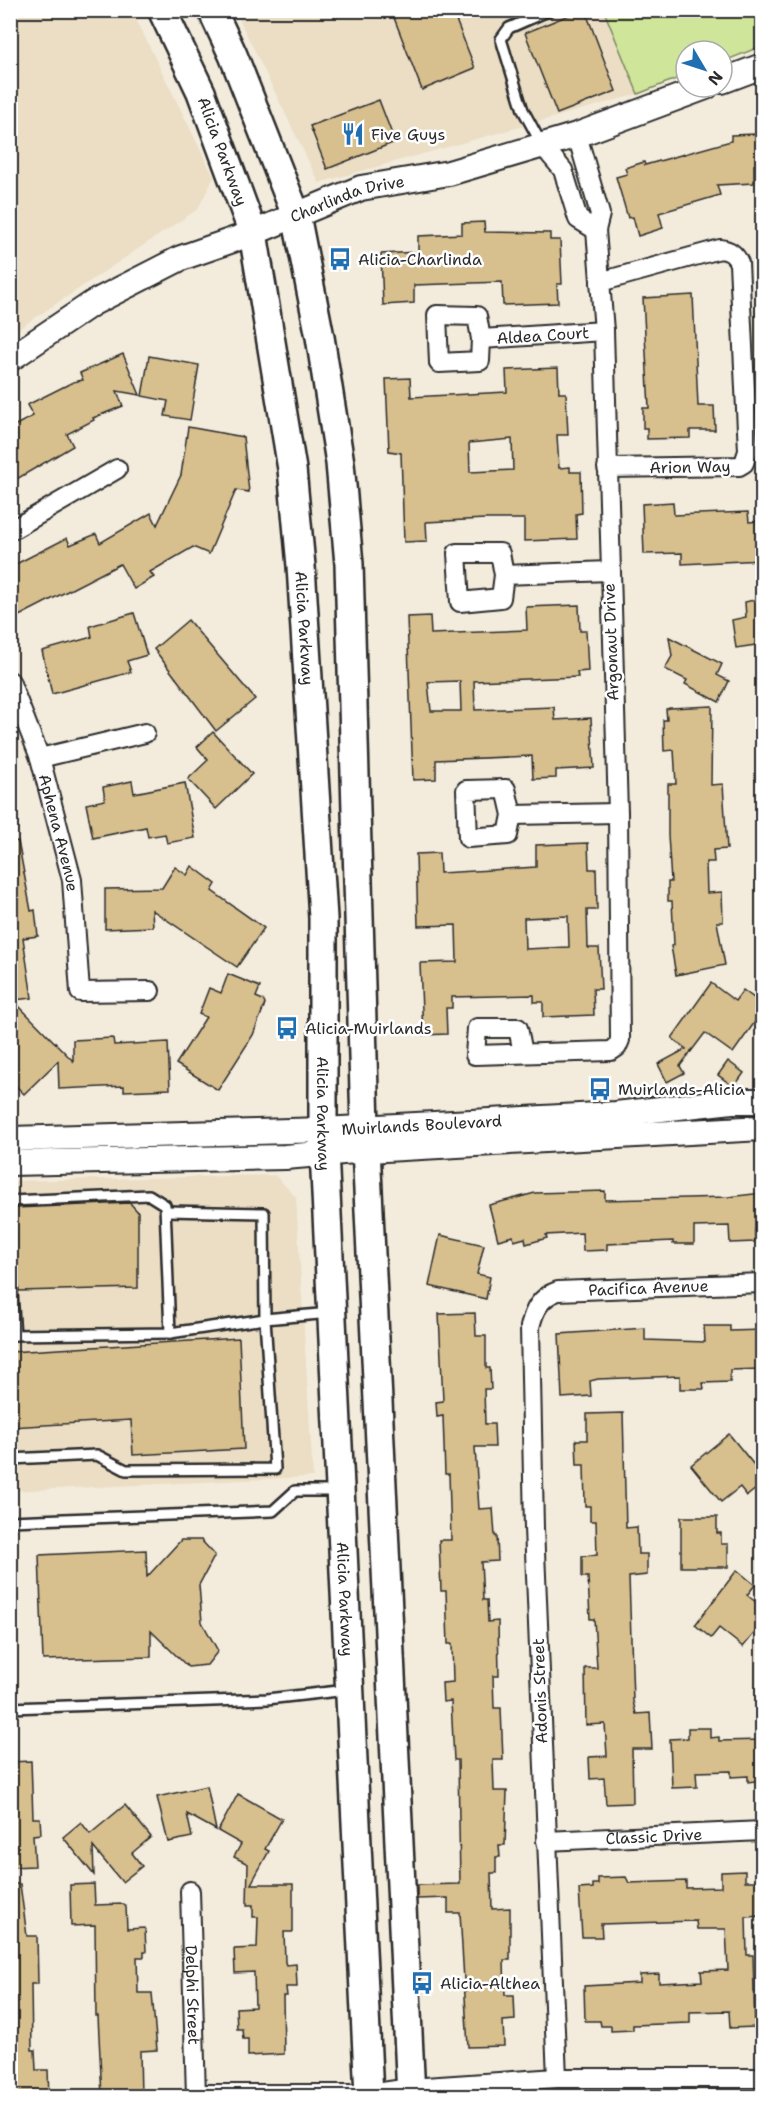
<svg xmlns="http://www.w3.org/2000/svg" width="773" height="2107" viewBox="0 0 773 2107" font-family="'Shantell Sans',sans-serif">
  <style>
    .built { fill: #ebdec5 }
    .green { fill: #cee59a; stroke: #7c8862; stroke-width: 1.5 }
    .building { fill: #d7bf8e; stroke: #2b2b2b; stroke-width: 1.5; fill-rule: evenodd }
    .lines { fill: none; stroke-linecap: round; stroke-linejoin: round }
    .lane-casing { stroke: #2b2b2b; stroke-width: 14 }
    .street-casing { stroke: #2b2b2b; stroke-width: 22 }
    .secondary-casing { stroke: #2b2b2b; stroke-width: 28 }
    .primary-casing { stroke: #2b2b2b; stroke-width: 32 }
    .lane { stroke: #fff; stroke-width: 9 }
    .street { stroke: #fff; stroke-width: 18 }
    .secondary { stroke: #fff; stroke-width: 24 }
    .primary { stroke: #fff; stroke-width: 27 }
    .labels { text-anchor: middle; dominant-baseline: central; stroke-width: 5; stroke-linejoin: round; paint-order: stroke }
    .poi-label { font-size: 16px; fill: #2b2b2b; stroke: #fff; text-anchor: start }
    .street-label { font-size: 16px; fill: #2b2b2b; stroke: #fff }
  </style>
  <rect width="100%" height="100%" fill="#f3ecdd"/>
  <filter id="ink" filterUnits="userSpaceOnUse"><feTurbulence type="fractalNoise" baseFrequency=".0167" numOctaves="2"/><feDisplacementMap in="SourceGraphic" scale="12" xChannelSelector="R" yChannelSelector="G"/><feConvolveMatrix kernelMatrix="1 2 1 2 8 2 1 2 1" color-interpolation-filters="sRGB"/></filter>
  <g filter="url(#ink)">
    <!-- built -->
    <g class="built">
      <path d="M11 10 132 11 214 177 198 209 11 334Z"/>
      <path d="M235 11H604L638 94 319 183Z"/>
      <path d="M275 1175 296 1197 313 1477 11 1491 10 1181Z"/>
    </g>
    <!-- green -->
    <path class="green" d="M604 11H762V46L722 62V51H686V75L638 94Z"/>
    <!-- building -->
    <g class="building">
      <path d="M391 10H452L475 68 422 90Z"/>
      <path d="M581 10H585L616 91 557 114 525 33Z"/>
      <path d="M379 100 395 142 327 169 310 126Z"/>
      <path d="M757 134 758 143H762V165H754V183L717 185 720 195 659 213 663 228 638 236 633 217 628 218 616 177 627 174 625 168 644 162 645 165 731 141V135Z"/>
      <path d="M484 222 485 232 550 233V240H560L562 284H557L558 303 503 305 502 282 414 285V303L383 305 381 254 418 252V236L462 234V223Z"/>
      <path d="M693 295 698 406H714L715 430H690V438L647 439V428H643V408H649L643 298Z"/>
      <path d="M123 354 140 395 117 391 123 406 93 418 94 420 67 434 73 446 10 483V428L33 416 27 405 73 382 83 380 80 373Z"/>
      <path d="M149 356 199 365 190 420 165 416 168 401 142 396Z"/>
      <path d="M558 368 559 393H566L568 435H557L559 468 570 467V472H581L582 513 576 514 577 539 524 541V519H485L426 522 427 541 404 542 401 453 389 451 386 379 410 378 411 397 507 392 506 370ZM512 439 513 470 470 472 469 443Z"/>
      <path d="M188 427 243 437 249 492 236 490 209 554 193 547 150 572 154 577 134 589 120 564 19 616 10 600V567L67 538 70 545 96 534 100 543 151 513 157 525 181 475Z"/>
      <path d="M673 502 674 515 748 512 749 522 762 521V560L682 564V553L644 554 642 504Z"/>
      <path d="M762 598V644L736 648 732 620 746 617 745 602Z"/>
      <path d="M579 605 580 631H586L588 671 577 672 578 677 474 681 475 710 554 707 555 720 591 718 594 768 556 770V778L533 779 532 756 436 760V779L413 780 407 617 430 616 431 634 527 630 526 607ZM460 681 461 711H431L428 682Z"/>
      <path d="M134 613 147 655 127 661 131 672 52 694 42 651 92 637 90 626Z"/>
      <path d="M188 620 255 699 216 731 154 649Z"/>
      <path d="M669 637 722 664 717 675 729 681 719 702 685 684 687 680 665 669 672 656Z"/>
      <path d="M712 706 711 785 723 784 727 849 713 850 714 862H706L707 893 722 892 723 922H717L725 965 676 975 671 946 674 945 672 901H668V882H671L668 835V784H676L674 750 664 751 663 720H667L666 709 670 708Z"/>
      <path d="M213 732 252 774 216 809 188 779 208 760 197 747Z"/>
      <path d="M132 781 134 793 185 783 195 838 167 843 165 834 148 837 146 827 93 838 86 804 105 800 103 787Z"/>
      <path d="M18 841 31 911 35 910 38 936 23 938 32 998 13 1000 73 1061V1040L113 1038 114 1045 168 1042 170 1089 124 1091V1086L59 1089 58 1061 24 1094 10 1080V842Z"/>
      <path d="M588 843 589 869H596L597 910H587L588 948H599L601 989H593L594 1015 543 1017V1002H534V995L452 997V1008H446L447 1034 423 1035 420 963 457 962 456 925 418 926 416 854 439 853 440 873 491 870 536 867V845ZM568 916 569 947 525 949 524 918Z"/>
      <path d="M192 866 216 884 212 891 264 928 237 967 152 910 153 927 105 929V889L162 888 175 867 187 875Z"/>
      <path d="M228 974 260 987 256 997 263 1000 265 1004 253 1035 218 1090 176 1064 206 1017 199 1014 209 988 221 993Z"/>
      <path d="M711 983 735 1001 743 990 762 1004V1012L733 1053 705 1033 680 1066 684 1073 667 1082 658 1064 686 1049 672 1038Z"/>
      <path d="M728 1061 744 1073 734 1087 718 1075Z"/>
      <path d="M605 1191V1200L728 1197 762 1193V1229L755 1230V1242L730 1243 729 1226 694 1227V1244H673V1241L607 1244V1250L583 1251 582 1233 546 1235 547 1238 526 1244 525 1238 514 1241 513 1236 498 1240 489 1205 535 1193Z"/>
      <path d="M130 1203 138 1212V1288L19 1291 15 1263V1208Z"/>
      <path d="M440 1235 484 1245 477 1274 490 1277 486 1299 429 1286Z"/>
      <path d="M475 1313 476 1336H486V1368H490L491 1389H484L485 1424H494L495 1447H475L479 1509 493 1508 495 1536H497L498 1561 481 1562 483 1600H487L488 1622 498 1621 499 1676H493L494 1708H501L503 1760H493L494 1791H507L505 1845H499L500 1857H496V1873H491L492 1909 510 1908V1960H504L505 1995H514L515 2020 503 2021 504 2046 468 2047 460 1913H448V1898L417 1899V1885L460 1884 458 1760H454L451 1701 443 1702 442 1683 453 1682 452 1644H448L446 1591H441L439 1540H451L449 1474H445L443 1416 437 1417 436 1402 443 1401 439 1314Z"/>
      <path d="M704 1326H730V1331L762 1330V1369L730 1370V1382L703 1383 704 1389H680V1376L598 1379 590 1381 591 1396 562 1398 559 1334 645 1328V1340L705 1342Z"/>
      <path d="M239 1338 244 1449 133 1455 131 1420 10 1427V1352Z"/>
      <path d="M623 1413 626 1528 637 1527 638 1554H647V1575L629 1577 633 1701 636 1714 650 1713 652 1749H632L633 1803 606 1804 604 1778 590 1779 589 1757 607 1756 605 1724 586 1725 585 1668H597L594 1619H590L588 1577H582V1556L597 1555 596 1521H590V1506H585L584 1465H577L576 1440H587V1414Z"/>
      <path d="M729 1434 754 1465 762 1484 747 1496 740 1487 721 1502 691 1465Z"/>
      <path d="M681 1517H717V1533H721V1544H728V1567H681Z"/>
      <path d="M181 1540H201L215 1555 199 1585 202 1622 218 1651 207 1665 188 1667 151 1631V1657L43 1660 39 1555 146 1550 147 1577Z"/>
      <path d="M737 1570 755 1585 747 1595 762 1607V1624L743 1647 719 1628 711 1638 695 1625Z"/>
      <path d="M688 1728H710V1738L719 1737V1741L762 1740V1780L748 1782V1776L731 1777V1771L696 1772 697 1787 672 1788 670 1739 688 1738Z"/>
      <path d="M31 1761 33 1818H40L41 1834 33 1835 35 1866 10 1867V1762Z"/>
      <path d="M207 1786 216 1830 187 1814 192 1837 168 1842 157 1797Z"/>
      <path d="M238 1794 282 1819 265 1849 269 1851 251 1884H293V1932H284L285 1962 286 1965 296 1964 297 1987H286L287 1996H283L284 2054 248 2056V2039H243L242 2029H237L236 2008 255 2007 254 1972 235 1973 234 1949 257 1948 258 1917H253V1905H247L248 1864 234 1857 241 1844 218 1831Z"/>
      <path d="M125 1805 151 1837 132 1853 142 1866 122 1882 93 1847 94 1875 63 1837 81 1822 90 1834Z"/>
      <path d="M745 1871V1881H762V1916L746 1917 747 1955H753L755 2027 730 2028 729 2011 690 2012V2023L633 2025V2030L611 2031V2026H601L600 2021H585L584 1986 640 1983V1975L659 1974V1983L702 1981 701 1971 728 1970 726 1929H697L696 1921 601 1924 602 1937H582L579 1889 593 1888V1884H598V1878L626 1877 629 1883 686 1881V1888L721 1887V1872Z"/>
      <path d="M10 1884H20L27 1936H37L38 1984H31L32 2050H35L36 2070H48L49 2097H10Z"/>
      <path d="M94 1884 95 1905 123 1904 126 1907 127 1929 145 1928 146 1952H144V1957H137L138 1993H152L157 2050 140 2051 141 2097H102L98 2016H96L95 1925 71 1926 70 1885Z"/>
    </g>
    <g class="lines">
      <!-- lane casing -->
      <g class="lane-casing">
        <g id="lane">
          <path d="M542 145 523 110 501 39 509 28 550 10"/>
          <path d="M10 1201 149 1195 165 1205 170 1333"/>
          <path d="M10 1267 15 1335"/>
          <path d="M10 1335 170 1333 265 1319 264 1213 166 1211"/>
          <path d="M10 1459 97 1455 126 1470 275 1469 265 1319 330 1313"/>
          <path d="M10 1521 273 1511 295 1491H336"/>
          <path d="M10 1708 267 1699 347 1690"/>
        </g>
      </g>
      <!-- street casing -->
      <g class="street-casing">
        <g id="street">
          <path d="M542 145 563 170 578 219 596 230"/>
          <path d="M600 282 720 249C730 250 735 254 739 263L748 451 744 463 739 466 607 468"/>
          <path d="M437 315 477 316 481 339 480 361 439 363Z"/>
          <path id="s1" d="M481 339 604 331"/>
          <path d="M10 531 117 469"/>
          <path d="M457 553H500L504 575 501 598 460 602Z"/>
          <path d="M504 575 609 571"/>
          <path id="s2" d="M10 681 40 758 72 880 80 992 150 991"/>
          <path d="M40 758 145 733"/>
          <path d="M506 789 512 815 508 835 468 838 466 790Z"/>
          <path d="M512 815 618 813"/>
          <path d="M523 1053 518 1028H477L475 1055 611 1051 617 1047 620 1040 618 813 604 331 596 230 600 214 577 135"/>
          <path id="s3" d="M546 1841 762 1831"/>
          <path id="s4" d="M190 1891 196 2096"/>
          <path id="s5" d="M557 2078 534 1528 530 1327C534 1310 540 1297 558 1291L762 1283"/>
          <path d="M196 2094H369L410 2088 557 2078H762"/>
        </g>
      </g>
      <!-- secondary casing -->
      <g class="secondary-casing">
        <g id="secondary">
          <path d="M722 81 762 66"/>
          <path id="s6" d="M10 359 93 303 181 258 253 233 361 188 449 173 577 135 706 87"/>
          <path id="s7" d="M10 1139 323 1130 616 1114 732 1101H762"/>
          <path d="M10 1163 285 1157 367 1150 762 1128"/>
        </g>
      </g>
      <!-- primary casing -->
      <g class="primary-casing">
        <g id="primary">
          <path id="s8" d="M162 10 201 92 253 233 292 469 301 566 323 918V1130L369 2096"/>
          <path d="M212 10 233 55 296 215 320 337 340 463 349 564 365 1127 411 2096"/>
        </g>
      </g>
      <!-- lane -->
      <use href="#lane" class="lane"/>
      <!-- street -->
      <use href="#street" class="street"/>
      <!-- secondary -->
      <use href="#secondary" class="secondary"/>
      <!-- primary -->
      <use href="#primary" class="primary"/>
    </g>
  </g>
  <!-- icons -->
  <defs>
    <g id="restaurant-bare" transform="scale(1.8)"><path d="M-5-6h1v4h1v-4h1v4h1v-4h1v5L-1.5 .5V6h-2V.5L-5-1ZM5-6V6H3V1.5H1.5Q1.5-4 5-6Z" fill="#1f6fb2" stroke="#fff" stroke-width="2.5" paint-order="stroke"/></g>
    <g id="bus-bare" transform="scale(1.8)"><path d="M-5-6H5V4H4V6H2V4H-2V6H-4V4H-5ZM-3.5-4V0h7V-4ZM-3.5 1.2v1.5H-2V1.2ZM2 1.2v1.5H3.5V1.2Z" fill="#1f6fb2" stroke="#fff" stroke-width="2.5" paint-order="stroke"/></g>
  </defs>
  <g fill-rule="evenodd">
    <use href="#restaurant-bare" x="353" y="134"/>
    <use href="#bus-bare" x="340" y="259"/>
    <use href="#bus-bare" x="287" y="1028"/>
    <use href="#bus-bare" x="600" y="1089"/>
    <use href="#bus-bare" x="422" y="1983"/>
  </g>
  <g class="labels">
    <!-- poi labels -->
    <g class="poi-label">
      <text x="371" y="134">Five Guys</text>
      <text x="358" y="259">Alicia-Charlinda</text>
      <text x="305" y="1028">Alicia-Muirlands</text>
      <text x="618" y="1089">Muirlands-Alicia</text>
      <text x="440" y="1983">Alicia-Althea</text>
    </g>
    <!-- street labels -->
    <g class="street-label">
      <text stroke="none"><textPath href="#s8" startOffset="154">Alicia Parkway</textPath></text>
      <text stroke="none"><textPath href="#s6" startOffset="376">Charlinda Drive</textPath></text>
      <text stroke="none"><textPath href="#s1" startOffset="62">Aldea Court</textPath></text>
      <text transform="translate(690 467) rotate(-1)">Arion Way</text>
      <text stroke="none"><textPath href="#s8" startOffset="640">Alicia Parkway</textPath></text>
      <text transform="translate(611 642) rotate(-92)">Argonaut Drive</text>
      <text stroke="none"><textPath href="#s2" startOffset="160">Aphena Avenue</textPath></text>
      <text stroke="none"><textPath href="#s8" startOffset="1126">Alicia Parkway</textPath></text>
      <text stroke="none"><textPath href="#s7" startOffset="412">Muirlands Boulevard</textPath></text>
      <text stroke="none"><textPath href="#s5" startOffset="890">Pacifica Avenue</textPath></text>
      <text stroke="none"><textPath href="#s8" startOffset="1612">Alicia Parkway</textPath></text>
      <text transform="translate(540 1691) rotate(-92)">Adonis Street</text>
      <text stroke="none"><textPath href="#s3" startOffset="108">Classic Drive</textPath></text>
      <text stroke="none"><textPath href="#s4" startOffset="104">Delphi Street</textPath></text>
    </g>
  </g>
  <!-- margin -->
  <rect width="773" height="2107" fill="none" stroke="#fff" stroke-width="36"/>
  <rect x="18" y="18" width="737" height="2071" fill="none" stroke="#2b2b2b" stroke-width="2" filter="url(#ink)"/>
  <!-- north arrow -->
  <g transform="translate(704 69) rotate(129)"><circle r="28" fill="#ffffff" stroke="#aaaaaa" stroke-width="1.5"/>
  <path d="M0-4.5L10 22L0 15L-10 22Z" fill="#1f6fb2"/>
  <text y="-9" font-size="16" font-weight="bold" text-anchor="middle" fill="#2b2b2b">N</text>
  </g>
</svg>
